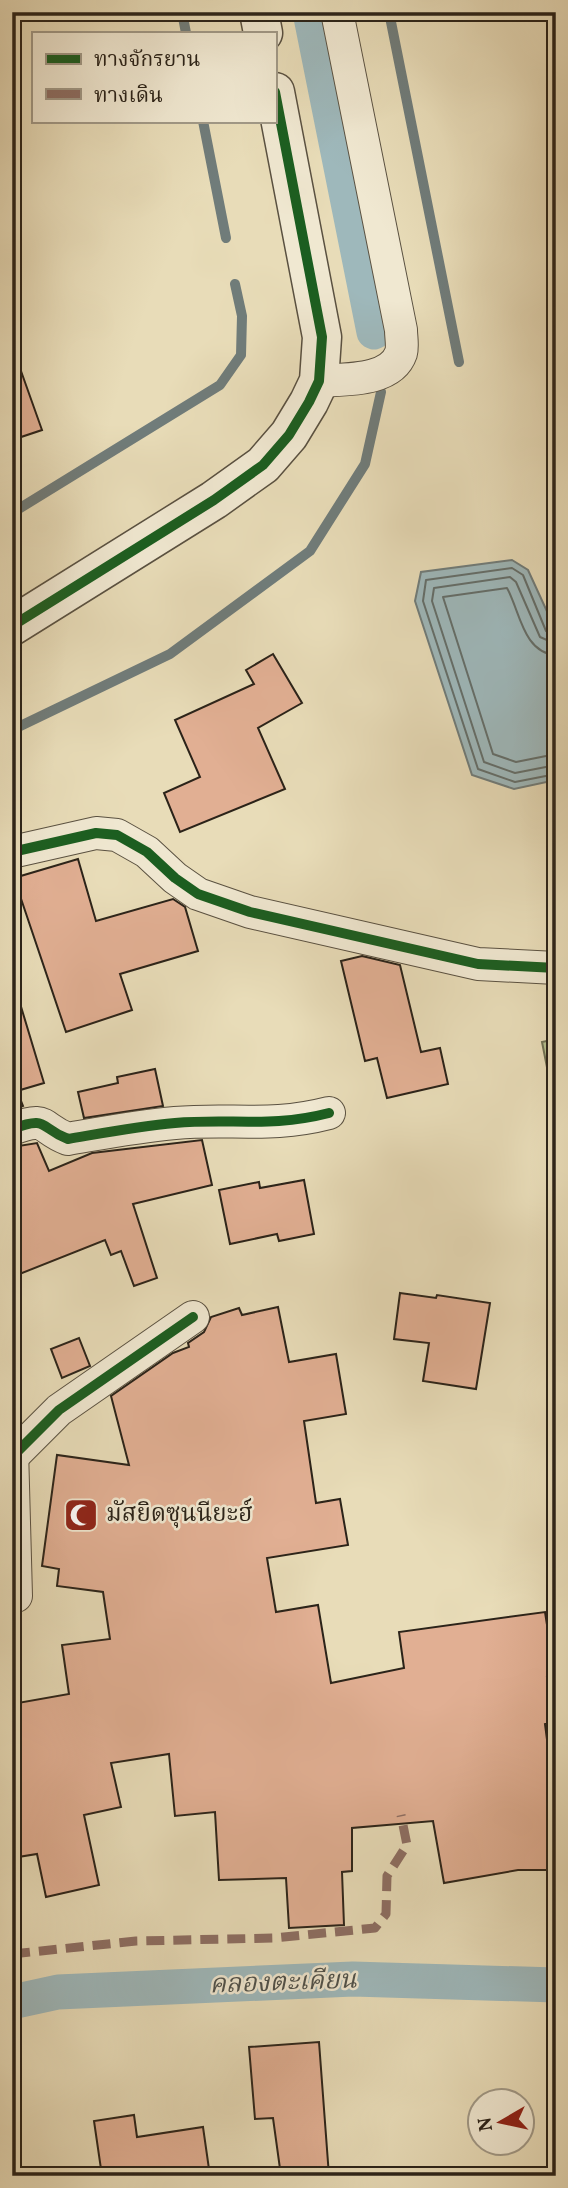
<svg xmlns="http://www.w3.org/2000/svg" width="568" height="2188" viewBox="0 0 568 2188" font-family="Vollkorn,'Noto Serif Thai',serif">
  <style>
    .green { fill: #b5c08f; stroke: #707254; stroke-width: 2 }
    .water { fill: #9eb8bb; stroke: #707c7a; stroke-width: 2 }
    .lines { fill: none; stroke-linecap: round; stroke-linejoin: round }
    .shore { stroke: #646e6a; stroke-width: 2 }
    .stream { stroke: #707c7a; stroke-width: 10 }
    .canal { stroke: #9eb8bb; stroke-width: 35 }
    .building { fill: #e1af93; stroke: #2b2319; stroke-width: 2 }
    .minor-casing { stroke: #5a5141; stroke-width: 34 }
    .tertiary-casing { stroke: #5a5141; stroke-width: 41 }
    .minor { stroke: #f0e8d1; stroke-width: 32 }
    .tertiary { stroke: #f0e8d1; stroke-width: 38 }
    .quiet { stroke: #8d6e63; stroke-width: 9; stroke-dasharray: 18 9; stroke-linecap: butt }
    .cycleway-casing { stroke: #f0e8d1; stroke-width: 15 }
    .cycleway { stroke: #1b5e20; stroke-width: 10 }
    .labels { text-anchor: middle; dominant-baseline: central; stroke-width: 5; stroke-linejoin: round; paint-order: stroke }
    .poi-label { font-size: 24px; fill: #2b2319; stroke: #f0e8d1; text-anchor: start }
    .water-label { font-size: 26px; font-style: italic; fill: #4e504a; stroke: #f0e8d1 }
  </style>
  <rect width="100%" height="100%" fill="#e8dcb8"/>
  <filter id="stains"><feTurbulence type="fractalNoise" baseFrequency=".00286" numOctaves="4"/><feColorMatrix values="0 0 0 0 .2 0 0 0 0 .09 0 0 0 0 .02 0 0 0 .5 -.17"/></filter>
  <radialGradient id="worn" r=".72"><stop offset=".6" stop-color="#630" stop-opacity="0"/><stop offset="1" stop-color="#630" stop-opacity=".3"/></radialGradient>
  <!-- green -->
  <path class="green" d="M556 1039V1113L542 1042Z"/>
  <!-- water -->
  <path class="water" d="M512 560 528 570 556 631V780L514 789 472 775 415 601 421 572Z"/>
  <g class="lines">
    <!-- shore -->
    <g class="shore">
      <path d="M556 635 546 631 523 575 512 568 426 580 423 601 478 769 515 782 556 774"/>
      <path d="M556 644 540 637 516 582 510 577 434 588 432 601 484 762 515 773 556 765"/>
      <path d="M556 655C523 653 520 611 507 588L443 597 493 754 516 762 556 754"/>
    </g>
    <!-- stream -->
    <g class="stream">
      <path d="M182 12 186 33"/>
      <path d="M389 12 459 362"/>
      <path d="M203 121 226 238"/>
      <path d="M12 513 220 385 241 355 242 316 235 284"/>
      <path d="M12 730 170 654 310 551 365 464 381 392"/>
    </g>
    <!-- canal -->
    <g class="canal">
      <path d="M310 12 374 332"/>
      <path d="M12 2002 58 1992 353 1979 556 1985"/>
    </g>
  </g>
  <!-- building -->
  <g class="building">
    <path d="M16 357 42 430 12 440V358Z"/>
    <path d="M273 654 302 703 258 728 285 789 180 832 164 793 200 777 175 720 254 684 246 670Z"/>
    <path d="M78 859 96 921 173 899 185 907 198 951 120 974 132 1010 66 1032 14 878Z"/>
    <path d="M362 956 400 965 421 1052 440 1048 448 1084 387 1098 377 1058 365 1061 341 961Z"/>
    <path d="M19 1000 44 1083 17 1091 23 1106 12 1110V1001Z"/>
    <path d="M155 1069 163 1106 84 1118 78 1092 118 1083 117 1077Z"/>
    <path d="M202 1140 212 1185 133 1204 157 1278 134 1286 121 1251 111 1255 105 1240 12 1277V1147L37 1143 49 1171 92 1153Z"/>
    <path d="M304 1180 314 1234 279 1241 277 1234 230 1244 219 1190 259 1182 260 1188Z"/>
    <path d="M400 1293 436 1298 437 1295 490 1303 476 1389 423 1381 429 1343 394 1339Z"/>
    <path d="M278 1307 289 1362 336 1354 346 1414 304 1421 316 1503 340 1499 348 1545 267 1558 276 1612 318 1605 331 1683 404 1668 399 1632 545 1612 555 1676 547 1677 553 1723 545 1724 553 1786H556V1870H518L444 1883 433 1821 352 1828V1871L342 1872 344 1925 289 1928 286 1878 219 1880 215 1812 175 1816 169 1754 111 1763 121 1807 84 1815 99 1885 46 1897 37 1854 12 1858V1704L69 1694 62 1645 110 1639 103 1592 57 1586 59 1569 42 1566 57 1455 129 1465 111 1396 173 1353 189 1347 188 1343 204 1332 211 1317 239 1308 242 1315Z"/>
    <path d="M79 1338 90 1366 62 1378 51 1349Z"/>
    <path d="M319 2042 329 2176H281L273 2118 255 2119 249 2047Z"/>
    <path d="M134 2115 137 2137 203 2127 210 2176H166L165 2168 102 2176 94 2121Z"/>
  </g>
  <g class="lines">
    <!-- minor casing -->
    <g class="minor-casing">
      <g id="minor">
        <path d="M319 381C344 379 391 382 401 353 403 346 401 337 401 330L337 12"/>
        <path d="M12 852 96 833 117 835 147 852 175 878 198 894 250 912 478 964 556 968"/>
        <path d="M12 1129C49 1115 39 1128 68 1139 103 1133 139 1126 175 1123 231 1118 271 1128 329 1113"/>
        <path d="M12 1449 16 1596"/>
        <path d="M13 1456 59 1410 193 1317"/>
      </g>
    </g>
    <!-- tertiary casing -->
    <g class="tertiary-casing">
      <g id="tertiary">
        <path d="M259 12 263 33"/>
        <path d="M12 626 214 500 263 465 289 435 309 402 319 381 322 337 275 92"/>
      </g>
    </g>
    <!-- minor -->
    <use href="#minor" class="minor"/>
    <!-- tertiary -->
    <use href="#tertiary" class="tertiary"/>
    <!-- quiet -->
    <path class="quiet" d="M12 1954 136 1941 274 1938 375 1928 386 1914 387 1876 407 1845 401 1815"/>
    <!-- cycleway casing -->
    <g class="cycleway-casing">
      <g id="cycleway">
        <path d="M12 626 214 500 263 465 289 435 309 402 319 381 322 337 275 92"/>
        <path d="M12 852 96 833 117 835 147 852 175 878 198 894 250 912 478 964 556 968"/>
        <path d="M12 1129C49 1115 39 1128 68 1139 103 1133 139 1126 175 1123 231 1118 271 1128 329 1113"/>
        <path d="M13 1456 59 1410 193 1317"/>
      </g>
    </g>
    <!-- cycleway -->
    <use href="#cycleway" class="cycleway"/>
  </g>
  <!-- icons -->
  <defs>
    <g id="mosque-square" transform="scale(1.75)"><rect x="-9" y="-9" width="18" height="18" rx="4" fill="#8f2418" stroke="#f0e8d1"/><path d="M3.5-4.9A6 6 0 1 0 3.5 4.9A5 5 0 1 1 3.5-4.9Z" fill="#fff"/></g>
  </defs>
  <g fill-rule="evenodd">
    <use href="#mosque-square" x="81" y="1515"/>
  </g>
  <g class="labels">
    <!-- poi labels -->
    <g class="poi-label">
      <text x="106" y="1515">มัสยิดซุนนียะฮ์</text>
    </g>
    <!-- water labels -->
    <g class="water-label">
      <text transform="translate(283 1983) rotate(-2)">คลองตะเคียน</text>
    </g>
  </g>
  <!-- margin -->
  <rect width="568" height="2188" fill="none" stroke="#e8dcb8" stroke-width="42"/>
  <rect x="14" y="14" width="540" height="2160" fill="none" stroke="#2b2319" stroke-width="3.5"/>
  <rect x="21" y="21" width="526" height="2146" fill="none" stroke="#2b2319" stroke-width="2"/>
  <!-- legend -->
  <rect x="32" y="32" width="245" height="91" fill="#f0e8d1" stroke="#a19987" stroke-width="2"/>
  <rect x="46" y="54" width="35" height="10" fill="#1b5e20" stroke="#a19987" stroke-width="2"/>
  <text x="94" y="66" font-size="21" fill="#2b2319">ทางจักรยาน</text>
  <rect x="46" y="89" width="35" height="10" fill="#8d6e63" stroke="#a19987" stroke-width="2"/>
  <text x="94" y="102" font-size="21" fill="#2b2319">ทางเดิน</text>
  <!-- north arrow -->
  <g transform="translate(501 2122) rotate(261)"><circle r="33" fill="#f0e8d1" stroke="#a19987" stroke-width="2"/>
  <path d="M0-5L12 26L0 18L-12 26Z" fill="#8f2418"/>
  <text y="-10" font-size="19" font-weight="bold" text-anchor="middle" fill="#2b2319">N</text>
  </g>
  <rect width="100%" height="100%" filter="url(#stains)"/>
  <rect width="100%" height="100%" fill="url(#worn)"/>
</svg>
